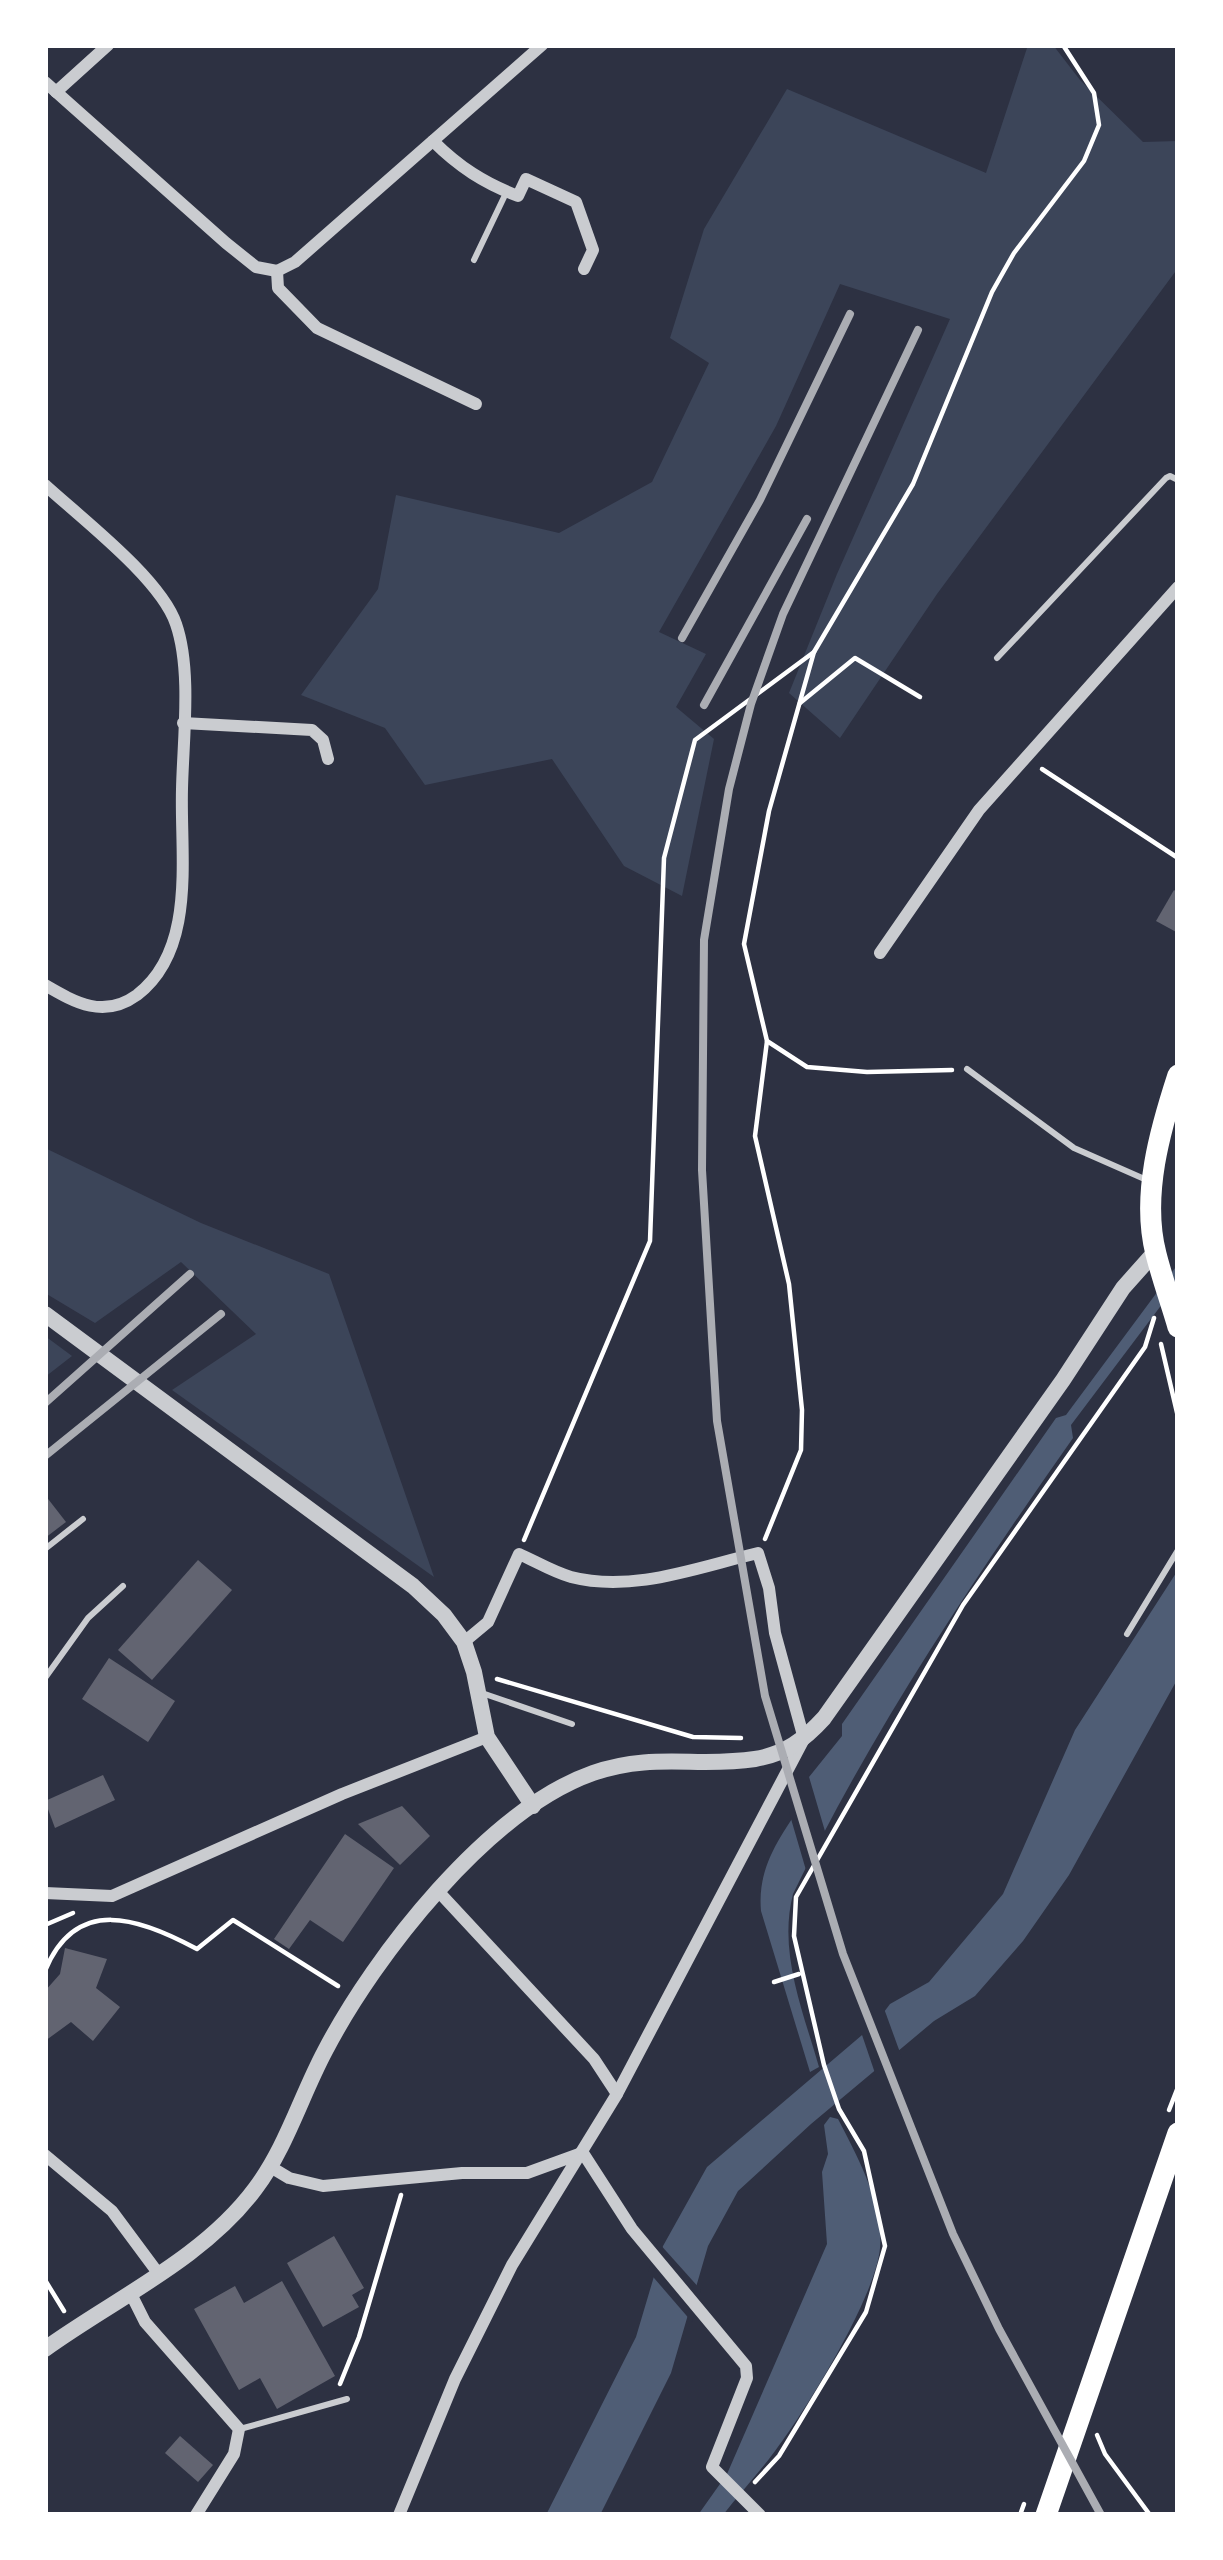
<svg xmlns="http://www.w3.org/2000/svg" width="1223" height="2560" viewBox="0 0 1223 2560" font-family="'Noto Serif',serif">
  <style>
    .green { fill: #3c4559 }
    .water { fill: #4f5d75 }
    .pier { fill: #2d3142 }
    .building { fill: #626471 }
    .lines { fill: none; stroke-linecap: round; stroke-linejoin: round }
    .path { stroke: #fff; stroke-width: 4.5 }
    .service { stroke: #caccd0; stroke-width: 6 }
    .minor { stroke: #caccd0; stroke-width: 12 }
    .tertiary { stroke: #caccd0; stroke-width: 16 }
    .primary { stroke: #fff; stroke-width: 21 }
    .rail { stroke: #abadb3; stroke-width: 8 }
  </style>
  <rect width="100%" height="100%" fill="#2d3142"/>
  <!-- green -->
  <g class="green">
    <path d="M1028 45H1053L1080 80 1143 142 1178 141V268L937 594 840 738 789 693 837 574 950 319 840 284 776 426 659 632 706 654 676 707 714 739 682 896 624 866 552 759 425 785 385 728 301 695 378 589 396 495 559 533 652 482 709 363 670 338 704 229 787 89 986 173Z"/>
    <path d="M45 1148 201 1223 329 1274 434 1577 172 1390 256 1334 181 1262 95 1323 45 1293Z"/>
    <path d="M45 1336 72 1356 45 1377Z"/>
  </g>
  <!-- water -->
  <g class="water">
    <path d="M1178 1264V1283L1071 1425 1073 1438C970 1585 871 1732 793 1894 778 1952 803 2011 819 2067L810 2072 761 1911C757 1867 780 1837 804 1801L801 1787 842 1736V1724L1056 1418 1066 1415Z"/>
    <path d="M1178 1570V1678L1069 1875 1023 1941 975 1996 934 2021 811 2124 738 2191 708 2246 671 2373 600 2515H546L636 2337 663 2246 707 2167 875 2024 890 2004 929 1982 1003 1894 1075 1730Z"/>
    <path d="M830 2117 838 2119C857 2156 884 2204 880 2248 876 2296 806 2411 775 2451 759 2473 740 2493 723 2515H698L727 2474 827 2244 822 2172 828 2154 824 2125Z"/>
  </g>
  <!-- pier -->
  <g class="pier">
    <path d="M807 1770 827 1838 808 1877 789 1812 797 1799 796 1785Z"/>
    <path d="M882 2003 902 2058 877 2079 860 2029Z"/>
    <path d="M658 2242 701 2290 692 2322 648 2271Z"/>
  </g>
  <!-- building -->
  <g class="building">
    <path d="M1174 890 1178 893V933L1156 921Z"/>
    <path d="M45 1495 66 1522 45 1538Z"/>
    <path d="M198 1560 232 1590 152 1680 118 1650Z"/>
    <path d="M109 1658 175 1701 148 1742 82 1699Z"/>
    <path d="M103 1775 115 1800 55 1828 45 1801Z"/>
    <path d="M402 1806 430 1836 400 1865 358 1824Z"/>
    <path d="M345 1834 394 1868 343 1942 310 1920 289 1949 274 1939Z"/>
    <path d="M65 1948 107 1959 96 1988 120 2007 93 2041 71 2022 45 2041V1991L60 1974Z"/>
    <path d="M334 2236 364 2288 352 2295 359 2307 323 2327 287 2263Z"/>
    <path d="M282 2281 335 2376 277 2409 260 2378 239 2390 194 2309 235 2286 244 2303Z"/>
    <path d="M180 2436 213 2465 198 2482 165 2453Z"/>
  </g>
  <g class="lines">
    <!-- path -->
    <g class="path">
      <path d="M800 703 855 658 920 697"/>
      <path d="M1042 769 1178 858"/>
      <path d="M767 1041 807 1067 867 1072 952 1070"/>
      <path d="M1161 1344 1178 1417"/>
      <path d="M765 1539 801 1450 802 1410 789 1284 755 1136 767 1041 744 944 769 811 814 652 913 484 992 292 1014 253 1084 161 1099 125 1094 93 1063 45"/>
      <path d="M524 1540 650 1241 664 858 695 740 814 652"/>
      <path d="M497 1679 693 1737 741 1738"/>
      <path d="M45 1925 73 1913"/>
      <path d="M45 1971C76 1895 140 1918 197 1949L233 1920 338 1986"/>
      <path d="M774 1982 799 1974"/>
      <path d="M1169 2110 1178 2087"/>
      <path d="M45 2280 64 2311"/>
      <path d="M340 2384 359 2337 401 2195"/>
      <path d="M1097 2435 1105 2454 1150 2515"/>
      <path d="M755 2482 779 2456 866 2312 885 2246 864 2151 839 2109 824 2065 794 1936 796 1897 963 1605 1145 1347 1154 1318"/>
      <path d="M1020 2515 1024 2504"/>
    </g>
    <!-- service -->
    <g class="service">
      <path d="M474 260 506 193"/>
      <path d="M997 658 1166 478 1170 476 1178 480"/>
      <path d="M967 1069 1074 1148 1149 1181"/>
      <path d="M45 1549 83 1519"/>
      <path d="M1127 1634 1178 1550"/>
      <path d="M45 1678 88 1618 123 1586"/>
      <path d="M479 1692 572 1724"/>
      <path d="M240 2429 347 2399"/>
    </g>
    <!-- minor -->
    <g class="minor">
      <path d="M45 82 226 243 256 267 277 271"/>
      <path d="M56 92 108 45"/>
      <path d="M433 141C459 167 484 183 518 196L526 179 576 202 593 250 584 269"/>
      <path d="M277 271 295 262 542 45"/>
      <path d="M277 271 278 288 317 328 476 404"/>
      <path d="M45 485C81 518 161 579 176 624 192 670 183 740 182 789 180 856 197 949 137 995 104 1019 76 1003 45 985"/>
      <path d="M183 723 312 730 323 740 328 759"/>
      <path d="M880 953 979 810 1178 587"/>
      <path d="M438 1891 594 2059 617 2094"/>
      <path d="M45 1893 112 1896 342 1794 487 1737"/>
      <path d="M583 2153 632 2229 746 2366 747 2378 712 2467 760 2515"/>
      <path d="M45 2155 112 2211 158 2273"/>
      <path d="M269 2166 289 2178 323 2186 462 2173H527L582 2153"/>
      <path d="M130 2292 145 2322 239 2429 234 2454 196 2515"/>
      <path d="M399 2515 455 2379 512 2265 617 2094 804 1739 775 1633 769 1588 758 1553C698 1567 633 1593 571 1577 553 1572 535 1561 519 1554L488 1622 464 1642"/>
    </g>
    <!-- tertiary -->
    <g class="tertiary">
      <path d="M45 1314 413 1586 444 1615 464 1642 474 1672 487 1737 533 1806"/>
      <path d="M45 2349C114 2299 203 2259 255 2189 286 2148 301 2096 325 2051 375 1955 488 1810 593 1773 654 1752 697 1768 755 1759 785 1754 804 1740 824 1718L1063 1380 1123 1288 1155 1252"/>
    </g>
    <!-- primary -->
    <g class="primary">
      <path d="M1178 1075C1160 1130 1141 1196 1156 1254 1162 1278 1171 1303 1178 1327"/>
      <path d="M1046 2515 1178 2133"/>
    </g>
    <!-- rail -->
    <g class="rail">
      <path d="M918 330 783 614 751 704 729 789 704 940 702 1170 717 1421 765 1696 843 1954 953 2234 999 2329 1101 2515"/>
      <path d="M682 638 760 500 850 314"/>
      <path d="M704 705 807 519"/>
      <path d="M45 1403 190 1274"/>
      <path d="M45 1456 221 1314"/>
    </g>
  </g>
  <!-- border -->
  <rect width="1223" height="2560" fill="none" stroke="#ffffff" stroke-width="96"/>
</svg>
